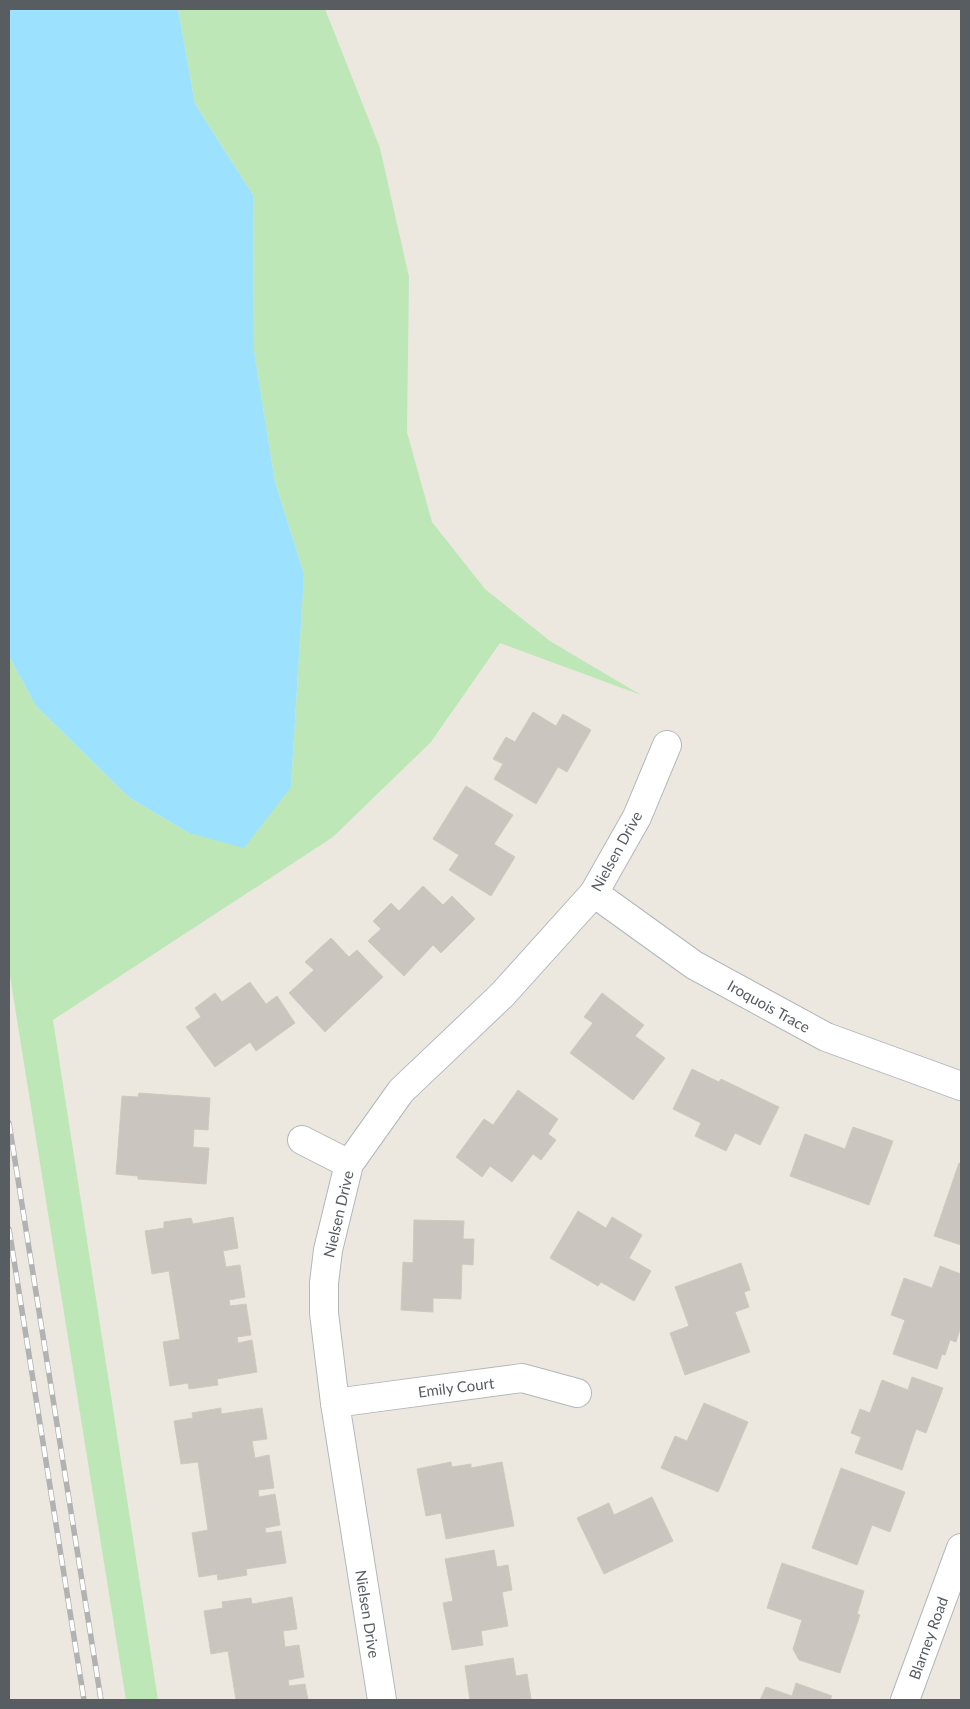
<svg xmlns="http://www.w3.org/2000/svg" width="970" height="1709" viewBox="0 0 970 1709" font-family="Lato,sans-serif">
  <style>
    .green { fill: #bee7b8 }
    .water { fill: #9ce2ff }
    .building { fill: #cac5be; stroke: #d2c8bd }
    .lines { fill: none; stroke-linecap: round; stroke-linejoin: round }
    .minor-casing { stroke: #b2b7bb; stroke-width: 30 }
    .minor { stroke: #fff; stroke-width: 28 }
    .rail-casing { stroke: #b1b2b2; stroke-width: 5.5 }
    .rail { stroke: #fff; stroke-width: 4; stroke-dasharray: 11; stroke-linecap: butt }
    .labels { text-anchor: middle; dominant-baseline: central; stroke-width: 4; stroke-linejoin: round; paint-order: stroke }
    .street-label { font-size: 15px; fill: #585d61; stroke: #fff }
  </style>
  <rect width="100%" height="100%" fill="#ede8df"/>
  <!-- green -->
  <path class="green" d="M178 9H325L380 148 409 277 407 432 432 522 485 589 550 641 641 695 500 643 431 742 333 837 53 1020 158 1700H126L9 970V656L36 706 130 798 189 833 291 787 304 574 275 482 254 351 253 195 195 104Z"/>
  <!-- water -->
  <path class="water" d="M9 9H178L195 104 253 195 254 351 275 482 304 574 291 787 244 848 189 833 130 798 36 706 9 656Z"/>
  <!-- building -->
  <g class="building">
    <path d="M533 712 556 726 563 714 591 730 567 772 558 767 536 804 494 779 503 764 493 759 506 737 515 742Z"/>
    <path d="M466 786 513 815 494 844 515 857 491 896 449 870 459 855 433 839Z"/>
    <path d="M423 886 443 905 452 896 475 919 441 953 433 945 404 976 368 941 381 929 373 921 391 903 399 911Z"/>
    <path d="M331 938 349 957 357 950 383 977 325 1032 289 993 314 970 305 962Z"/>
    <path d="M250 982 266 1004 277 996 295 1023 256 1051 250 1042 215 1067 186 1027 201 1017 195 1008 215 993 222 1002Z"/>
    <path d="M602 993 644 1025 635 1036 665 1058 633 1100 570 1053 593 1023 584 1017Z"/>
    <path d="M692 1069 719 1082 721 1079 779 1107 760 1145 735 1133 726 1151 695 1136 701 1123 673 1109Z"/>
    <path d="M518 1090 558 1119 548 1134 556 1140 541 1160 533 1154 512 1182 490 1166 482 1177 456 1157 484 1119 493 1125Z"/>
    <path d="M139 1093 210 1098 208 1130 194 1129 193 1147 209 1148 206 1184 138 1179V1176L116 1174 122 1096 138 1097Z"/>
    <path d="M853 1127 893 1141 869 1205 790 1176 805 1134 845 1149Z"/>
    <path d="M959 1163 961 1164V1245L934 1236Z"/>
    <path d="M578 1211 606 1228 612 1217 642 1235 629 1258 651 1271 634 1301 601 1282 598 1286 550 1258Z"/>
    <path d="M233 1217 238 1248 223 1251 226 1267 240 1265 245 1297 229 1300 230 1306 246 1304 251 1335 237 1337 238 1343 252 1340 257 1372 217 1379 218 1385 189 1389 188 1383 170 1386 163 1342 180 1339 169 1271 152 1274 145 1231 164 1228V1222L191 1218 193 1224Z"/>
    <path d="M414 1220 464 1221 463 1239H474L473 1265 462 1264 461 1299 433 1298V1312L401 1310 403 1262 413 1263Z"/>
    <path d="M741 1263 750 1290 744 1292 749 1307 735 1312 750 1352 685 1375 670 1333 689 1326 675 1287Z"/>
    <path d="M940 1266 961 1274V1326L956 1342 950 1340 945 1355 942 1354 937 1369 893 1354 905 1320 891 1315 904 1278 932 1288Z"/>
    <path d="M912 1377 943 1388 926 1433 916 1429 902 1470 855 1453 861 1437 851 1433 860 1409 870 1413 882 1380 908 1390Z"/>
    <path d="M704 1403 748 1422 718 1492 661 1468 675 1436 687 1441Z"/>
    <path d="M221 1408V1414L262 1408 267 1439 252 1441 255 1458 269 1455 274 1488 258 1490 259 1497 275 1494 280 1525 265 1528 266 1533 281 1531 286 1563 246 1569 247 1575 218 1580 217 1574 199 1577 192 1533 208 1530 198 1462 181 1464 174 1421 193 1418 192 1413Z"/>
    <path d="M451 1462 452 1467 471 1464V1468L502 1462 514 1526 446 1539 441 1513 426 1516 417 1469Z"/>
    <path d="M841 1468 905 1492 890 1532 872 1525 857 1565 812 1548Z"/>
    <path d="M652 1497 673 1541 604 1574 577 1518 609 1503 614 1515Z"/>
    <path d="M494 1550 497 1567 508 1565 512 1590 502 1592 508 1626 481 1631 483 1645 452 1650 443 1603 453 1601 445 1559Z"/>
    <path d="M782 1563 864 1591 857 1614 860 1615 840 1673 799 1660 793 1649 802 1620 767 1608Z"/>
    <path d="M292 1597 297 1629 283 1631 285 1647 299 1645 304 1677 288 1680 289 1686 305 1684 308 1700H236L228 1651 211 1654 204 1611 223 1608 222 1602 251 1598 252 1604Z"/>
    <path d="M513 1658 516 1676 527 1674 531 1699 470 1700 465 1666Z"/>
    <path d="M796 1683 832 1696 830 1700H760L766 1687 792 1696Z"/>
  </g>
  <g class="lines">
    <!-- minor casing -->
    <g class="minor-casing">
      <g id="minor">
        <path d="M594 893 694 965 826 1037 961 1086"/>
        <path d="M302 1140 349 1164"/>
        <path d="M335 1403 522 1378 577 1393"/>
        <path d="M382 1700 335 1403 324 1313V1283L328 1250 349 1164 401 1091 502 995 594 893 637 817 667 745"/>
        <path d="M905 1700 961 1548"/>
      </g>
    </g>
    <!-- minor -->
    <use href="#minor" class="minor"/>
    <!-- rail casing -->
    <g class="rail-casing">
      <g id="rail">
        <path d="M9 1123 101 1700"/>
        <path d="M9 1229 84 1700"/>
      </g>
    </g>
    <!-- rail -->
    <use href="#rail" class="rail"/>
  </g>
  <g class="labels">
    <!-- street labels -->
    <g class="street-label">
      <text transform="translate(616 851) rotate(-61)">Nielsen Drive</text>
      <text transform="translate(769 1006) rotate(29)">Iroquois Trace</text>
      <text transform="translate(338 1214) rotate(-77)">Nielsen Drive</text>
      <text transform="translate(456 1387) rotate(-7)">Emily Court</text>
      <text transform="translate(368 1614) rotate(81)">Nielsen Drive</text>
      <text transform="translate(928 1638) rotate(-70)">Blarney Road</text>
    </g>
  </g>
  <!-- border -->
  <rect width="970" height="1709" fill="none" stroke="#585d61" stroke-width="20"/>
</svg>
